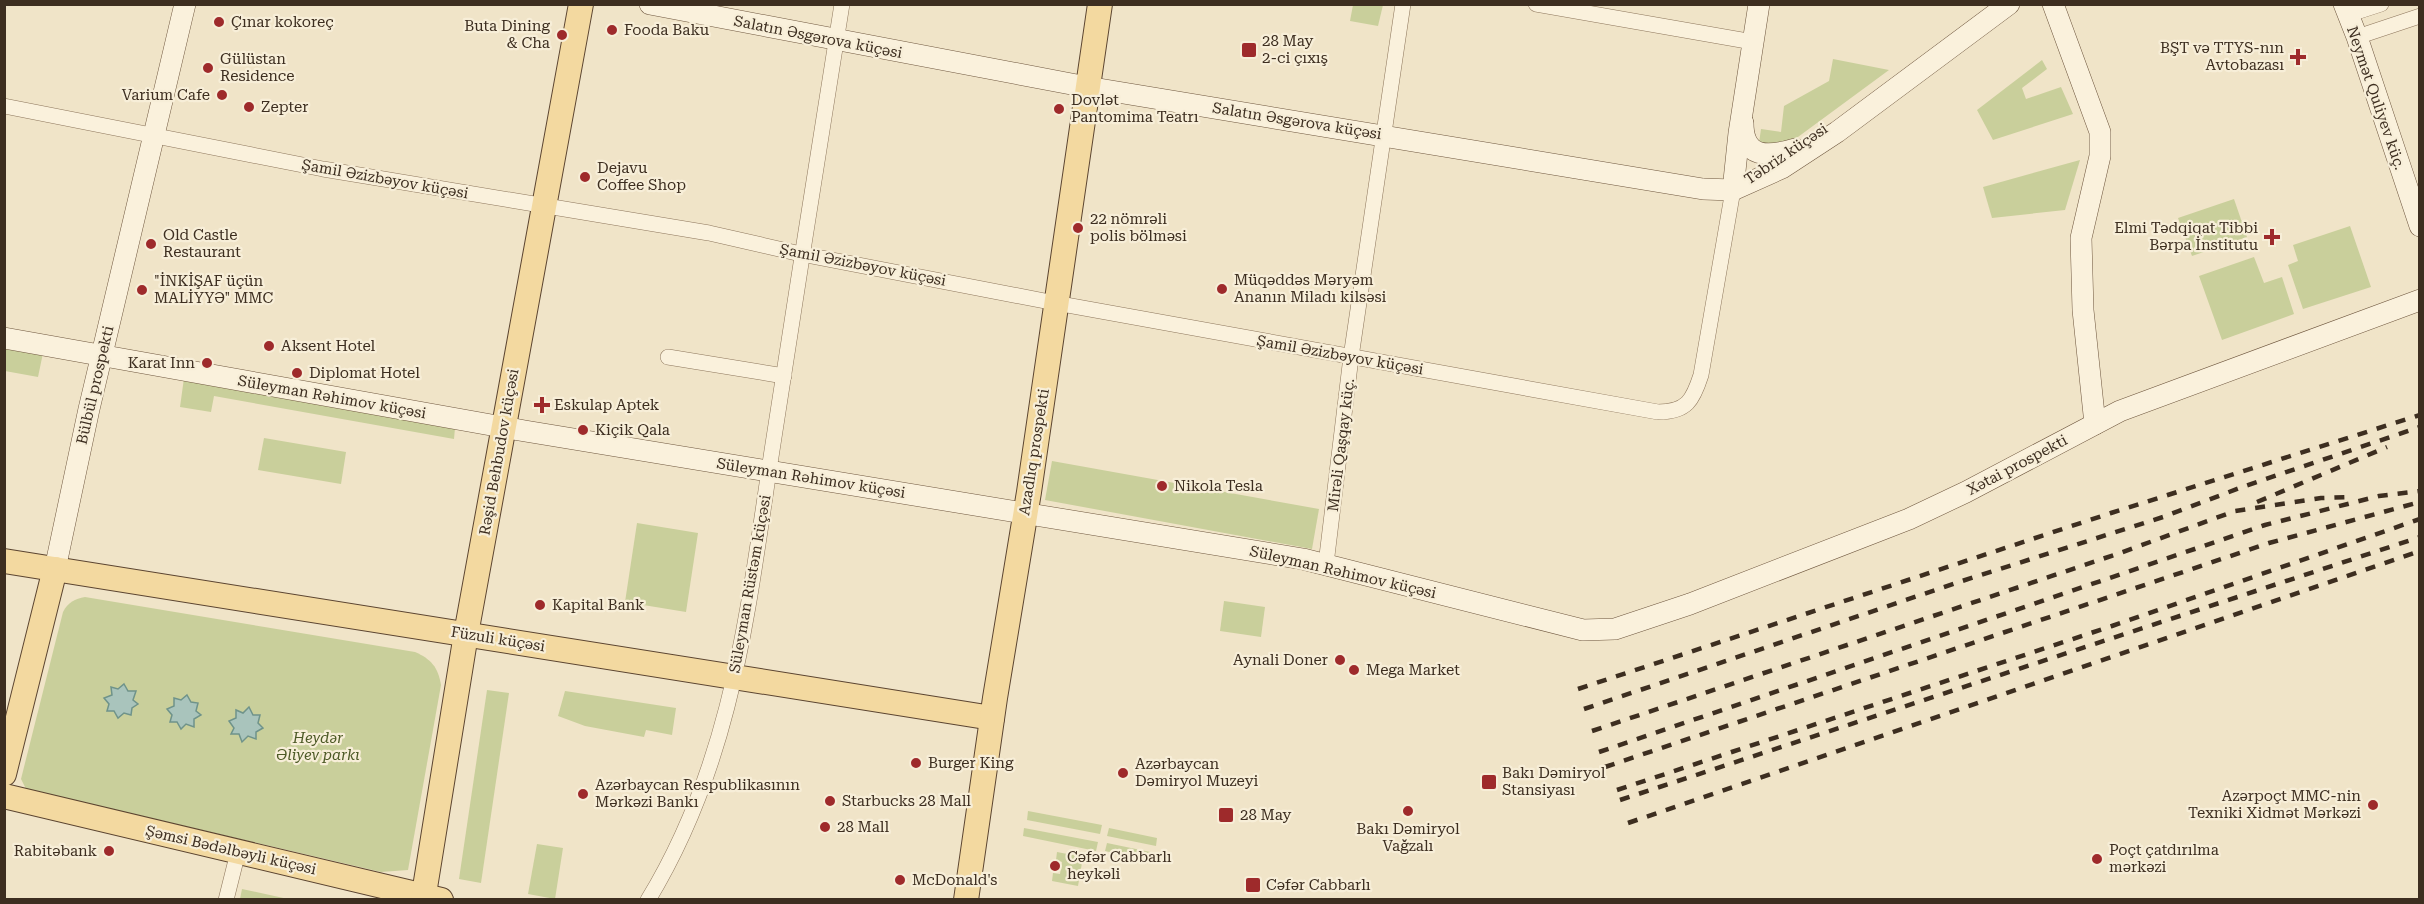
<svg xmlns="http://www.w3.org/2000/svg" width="2424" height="904" viewBox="0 0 2424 904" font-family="'Roboto Serif',serif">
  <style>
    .green { fill: #c9cf9b }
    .water { fill: #a9c4bc; stroke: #6f938a; stroke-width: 1.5 }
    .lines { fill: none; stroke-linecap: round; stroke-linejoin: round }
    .street-casing { stroke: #8d765c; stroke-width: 16 }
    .secondary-casing { stroke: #6f573f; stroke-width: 22 }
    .primary-casing { stroke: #5b4430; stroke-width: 26 }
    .street { stroke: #faf1dc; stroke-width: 15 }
    .secondary { stroke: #faf1dc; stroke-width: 21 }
    .primary { stroke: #f3d9a0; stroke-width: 24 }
    .rail { stroke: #3d2e20; stroke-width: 4.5; stroke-dasharray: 10 10; stroke-linecap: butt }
    .poi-dot { fill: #9e2a2b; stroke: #f7eed8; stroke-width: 2 }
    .labels { text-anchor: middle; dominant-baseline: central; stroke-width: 4.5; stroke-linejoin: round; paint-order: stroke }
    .poi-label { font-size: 15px; fill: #3d2e20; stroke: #f7eed8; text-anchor: start }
    .street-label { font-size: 15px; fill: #3d2e20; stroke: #f7eed8 }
    .park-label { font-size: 15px; font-style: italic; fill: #4d5a26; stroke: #f7eed8 }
  </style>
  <rect width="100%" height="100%" fill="#f0e4c8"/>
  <!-- green -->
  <g class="green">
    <path d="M1353 5H1383L1378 26 1350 21Z"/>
    <path d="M1833 59 1889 70 1783 148 1759 143 1761 129 1781 132 1784 106 1829 81Z"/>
    <path d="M2042 60 2047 69 2022 88 2026 99 2061 87 2073 114 1993 140 1977 110Z"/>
    <path d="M2080 160 2065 210 1992 218 1983 187Z"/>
    <path d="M2234 199 2247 237 2192 256 2178 218Z"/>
    <path d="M2350 226 2371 287 2303 309 2288 265 2298 261 2293 245Z"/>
    <path d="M2254 257 2264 283 2282 277 2294 314 2222 340 2199 276Z"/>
    <path d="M4 346 43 353 38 377 5 371Z"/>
    <path d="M184 378 455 428 454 439 214 396 211 412 180 407Z"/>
    <path d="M264 438 346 452 341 484 258 470Z"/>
    <path d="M1052 461 1319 509 1312 549 1045 500Z"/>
    <path d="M637 523 698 533 686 612 625 602Z"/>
    <path d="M85 597 415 652C431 659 438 667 441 685L408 870 381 872 26 789 21 779 63 612C68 602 75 599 85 597Z"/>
    <path d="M1224 601 1265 607 1261 637 1220 631Z"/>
    <path d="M487 690 509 693 481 883 459 879Z"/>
    <path d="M565 691 676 708 672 735 646 730 644 737 585 726 558 716Z"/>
    <path d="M1028 811 1102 825 1100 834 1027 820Z"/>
    <path d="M1024 828 1098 842 1096 851 1023 836Z"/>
    <path d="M1109 828 1157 838 1156 846 1107 836Z"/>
    <path d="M1107 843 1155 853 1153 862 1105 851Z"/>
    <path d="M537 844 563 848 555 899 528 894Z"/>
    <path d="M1057 852 1083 857 1078 886 1052 881 1053 873 1060 874 1062 862 1056 860Z"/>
    <path d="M242 889 288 899H240Z"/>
  </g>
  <!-- water -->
  <g class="water">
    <path d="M124 684 128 691H136L133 700 138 704 132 708 131 715 124 713 118 718 114 711H107L109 704 104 698 112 695 111 687 118 689Z"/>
    <path d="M187 695 191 702 198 703 196 711 201 715 194 719V727L186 724 181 729 177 722H170L172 715 167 709 174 706V698L181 700Z"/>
    <path d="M249 707 253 715H260L258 723 263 728 256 732V739L248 736 242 742 239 734H231L234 728 229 721 236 718V710L243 713Z"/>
  </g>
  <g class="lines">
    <!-- street casing -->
    <g class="street-casing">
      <g id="street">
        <path d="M1536 4 1753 42"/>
        <path d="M2347 15 2381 4"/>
        <path d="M2357 37 2420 16"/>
        <path d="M4 106 323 169 709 233 801 254 1050 302 1658 412C1687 412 1693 400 1701 375L1733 190"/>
        <path d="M668 357 784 376"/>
        <path d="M1326 564 1351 357 1403 4"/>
        <path d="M226 900 238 852"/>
        <path d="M648 900C735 757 748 605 773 444 796 297 818 151 842 4"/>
      </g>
    </g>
    <!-- secondary casing -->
    <g class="secondary-casing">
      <g id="secondary">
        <path d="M650 4 1087 87 1703 189 1733 190 1782 168 1837 132 2009 4"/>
        <path d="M2053 4 2100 132V156L2081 238 2083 310 2095 424"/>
        <path d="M2344 4 2357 37 2420 226"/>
        <path d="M1743 123C1743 159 1768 157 1795 149"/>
        <path d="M1733 190 1739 133 1759 4"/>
        <path d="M4 338 525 431 1303 559 1583 630 1615 629 1690 604 1909 519 1966 492 2120 411 2420 300"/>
        <path d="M55 569 89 409 185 4"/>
      </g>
    </g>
    <!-- primary casing -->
    <g class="primary-casing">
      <g id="primary">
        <path d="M4 561 992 718"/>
        <path d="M4 774 55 569"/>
        <path d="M4 796 441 900"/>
        <path d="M423 900 466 634 581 4"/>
        <path d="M966 900 995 698 1029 492 1100 4"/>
      </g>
    </g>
    <!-- street -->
    <use href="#street" class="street"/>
    <!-- secondary -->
    <use href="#secondary" class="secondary"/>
    <!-- primary -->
    <use href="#primary" class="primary"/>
    <!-- rail -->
    <g class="rail">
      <path d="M2257 502 2387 447"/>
      <path d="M1578 689 2111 513 2420 415"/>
      <path d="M1584 709 1959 582 2163 517 2245 486 2420 427"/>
      <path d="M1592 731 2120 553 2235 511 2321 498 2350 497"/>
      <path d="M1599 752 2265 525 2379 496 2420 491"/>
      <path d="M1605 767 2269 543 2420 502"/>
      <path d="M1617 790 2112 626 2420 519"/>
      <path d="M1620 800 2420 537"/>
      <path d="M1628 823 2420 551"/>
    </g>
  </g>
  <!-- markers -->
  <g class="poi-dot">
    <circle cx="219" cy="22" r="6"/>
    <circle cx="612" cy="30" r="6"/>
    <circle cx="562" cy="35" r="6"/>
    <rect x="1241" y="42" width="16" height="16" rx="3"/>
    <path d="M2295 48h6v6h6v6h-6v6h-6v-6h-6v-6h6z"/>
    <circle cx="208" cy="68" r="6"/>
    <circle cx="222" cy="95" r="6"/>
    <circle cx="249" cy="107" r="6"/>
    <circle cx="1059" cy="109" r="6"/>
    <circle cx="585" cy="177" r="6"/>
    <circle cx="1078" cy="228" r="6"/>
    <path d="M2269 228h6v6h6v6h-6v6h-6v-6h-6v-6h6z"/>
    <circle cx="151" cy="244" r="6"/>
    <circle cx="1222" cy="289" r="6"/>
    <circle cx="142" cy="290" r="6"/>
    <circle cx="269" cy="346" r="6"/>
    <circle cx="207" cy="363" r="6"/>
    <circle cx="297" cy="373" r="6"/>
    <path d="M539 396h6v6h6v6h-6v6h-6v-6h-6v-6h6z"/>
    <circle cx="583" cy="430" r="6"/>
    <circle cx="1162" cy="486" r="6"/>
    <circle cx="540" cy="605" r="6"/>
    <circle cx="1340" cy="660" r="6"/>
    <circle cx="1354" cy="670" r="6"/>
    <circle cx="916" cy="763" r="6"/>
    <circle cx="1123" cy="773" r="6"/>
    <rect x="1481" y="774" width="16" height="16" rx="3"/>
    <circle cx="583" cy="794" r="6"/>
    <circle cx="830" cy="801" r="6"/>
    <circle cx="2373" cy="805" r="6"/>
    <circle cx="1408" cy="811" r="6"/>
    <rect x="1218" y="807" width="16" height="16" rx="3"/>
    <circle cx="825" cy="827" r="6"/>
    <circle cx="109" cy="851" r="6"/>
    <circle cx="2097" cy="859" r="6"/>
    <circle cx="1055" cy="866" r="6"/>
    <circle cx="900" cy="880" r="6"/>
    <rect x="1245" y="877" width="16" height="16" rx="3"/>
  </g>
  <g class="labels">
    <!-- poi labels -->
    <g class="poi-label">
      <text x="231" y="22">Çınar kokoreç</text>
      <text x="550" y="26" text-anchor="end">Buta Dining<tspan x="550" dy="17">&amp; Cha</tspan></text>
      <text x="624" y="30">Fooda Baku</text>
      <text x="1262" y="41">28 May<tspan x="1262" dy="17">2-ci çıxış</tspan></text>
      <text x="2284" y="48" text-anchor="end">BŞT və TTYS-nın<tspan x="2284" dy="17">Avtobazası</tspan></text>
      <text x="220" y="59">Gülüstan<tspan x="220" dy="17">Residence</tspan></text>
      <text x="210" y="95" text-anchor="end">Varium Cafe</text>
      <text x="1071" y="100">Dovlət<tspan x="1071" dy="17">Pantomima Teatrı</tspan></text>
      <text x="261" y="107">Zepter</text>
      <text x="597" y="168">Dejavu<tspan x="597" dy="17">Coffee Shop</tspan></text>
      <text x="1090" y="219">22 nömrəli<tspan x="1090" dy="17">polis bölməsi</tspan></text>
      <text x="2258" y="228" text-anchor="end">Elmi Tədqiqat Tibbi<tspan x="2258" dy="17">Bərpa İnstitutu</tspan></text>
      <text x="163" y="235">Old Castle<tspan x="163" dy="17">Restaurant</tspan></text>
      <text x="1234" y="280">Müqəddəs Məryəm<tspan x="1234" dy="17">Ananın Miladı kilsəsi</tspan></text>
      <text x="154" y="281">"İNKİŞAF üçün<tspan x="154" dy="17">MALİYYƏ" MMC</tspan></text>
      <text x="281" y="346">Aksent Hotel</text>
      <text x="195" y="363" text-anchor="end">Karat Inn</text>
      <text x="309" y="373">Diplomat Hotel</text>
      <text x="554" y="405">Eskulap Aptek</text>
      <text x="595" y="430">Kiçik Qala</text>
      <text x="1174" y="486">Nikola Tesla</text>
      <text x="552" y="605">Kapital Bank</text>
      <text x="1328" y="660" text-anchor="end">Aynali Doner</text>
      <text x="1366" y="670">Mega Market</text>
      <text x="928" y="763">Burger King</text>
      <text x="1135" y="764">Azərbaycan<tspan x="1135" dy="17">Dəmiryol Muzeyi</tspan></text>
      <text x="1502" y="773">Bakı Dəmiryol<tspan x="1502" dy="17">Stansiyası</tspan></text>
      <text x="595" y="785">Azərbaycan Respublikasının<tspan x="595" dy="17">Mərkəzi Bankı</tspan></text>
      <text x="2361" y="796" text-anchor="end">Azərpoçt MMC-nin<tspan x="2361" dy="17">Texniki Xidmət Mərkəzi</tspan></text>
      <text x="842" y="801">Starbucks 28 Mall</text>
      <text x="1240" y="815">28 May</text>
      <text x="837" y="827">28 Mall</text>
      <text x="1408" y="829" text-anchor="middle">Bakı Dəmiryol<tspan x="1408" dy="17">Vağzalı</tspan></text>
      <text x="2109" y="850">Poçt çatdırılma<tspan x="2109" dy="17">mərkəzi</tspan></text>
      <text x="97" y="851" text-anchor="end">Rabitəbank</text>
      <text x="1067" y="857">Cəfər Cabbarlı<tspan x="1067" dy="17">heykəli</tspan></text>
      <text x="912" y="880">McDonald's</text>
      <text x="1266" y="885">Cəfər Cabbarlı</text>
    </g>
    <!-- street labels -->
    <g class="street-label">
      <text transform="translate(818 37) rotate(11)">Salatın Əsgərova küçəsi</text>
      <text transform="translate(2376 98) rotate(71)">Neymət Quliyev küç.</text>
      <text transform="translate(1297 121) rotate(9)">Salatın Əsgərova küçəsi</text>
      <text transform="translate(1786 154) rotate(-34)">Təbriz küçəsi</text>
      <text transform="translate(385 179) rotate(10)">Şamil Əzizbəyov küçəsi</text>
      <text transform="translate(863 265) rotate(11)">Şamil Əzizbəyov küçəsi</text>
      <text transform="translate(1340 355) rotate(10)">Şamil Əzizbəyov küçəsi</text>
      <text transform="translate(95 385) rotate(-77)">Bülbül prospekti</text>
      <text transform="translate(332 397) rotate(10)">Süleyman Rəhimov küçəsi</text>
      <text transform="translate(1341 445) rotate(-83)">Mirəli Qaşqay küç.</text>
      <text transform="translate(499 452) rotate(-80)">Rəşid Behbudov küçəsi</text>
      <text transform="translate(1034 452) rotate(-81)">Azadlıq prospekti</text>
      <text transform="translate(2017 465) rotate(-28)">Xətai prospekti</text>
      <text transform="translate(811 478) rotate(9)">Süleyman Rəhimov küçəsi</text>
      <text transform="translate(1343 572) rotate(13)">Süleyman Rəhimov küçəsi</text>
      <text transform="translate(750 584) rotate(-80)">Süleyman Rüstəm küçəsi</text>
      <text transform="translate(498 639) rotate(9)">Füzuli küçəsi</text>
      <text transform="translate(231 850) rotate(13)">Şəmsi Bədəlbəyli küçəsi</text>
    </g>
    <!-- park labels -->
    <g class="park-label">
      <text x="318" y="738">Heydər<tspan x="318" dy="17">Əliyev parkı</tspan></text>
    </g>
  </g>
  <!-- border -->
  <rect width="2424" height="904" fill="none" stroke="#3d2e20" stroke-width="12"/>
</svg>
